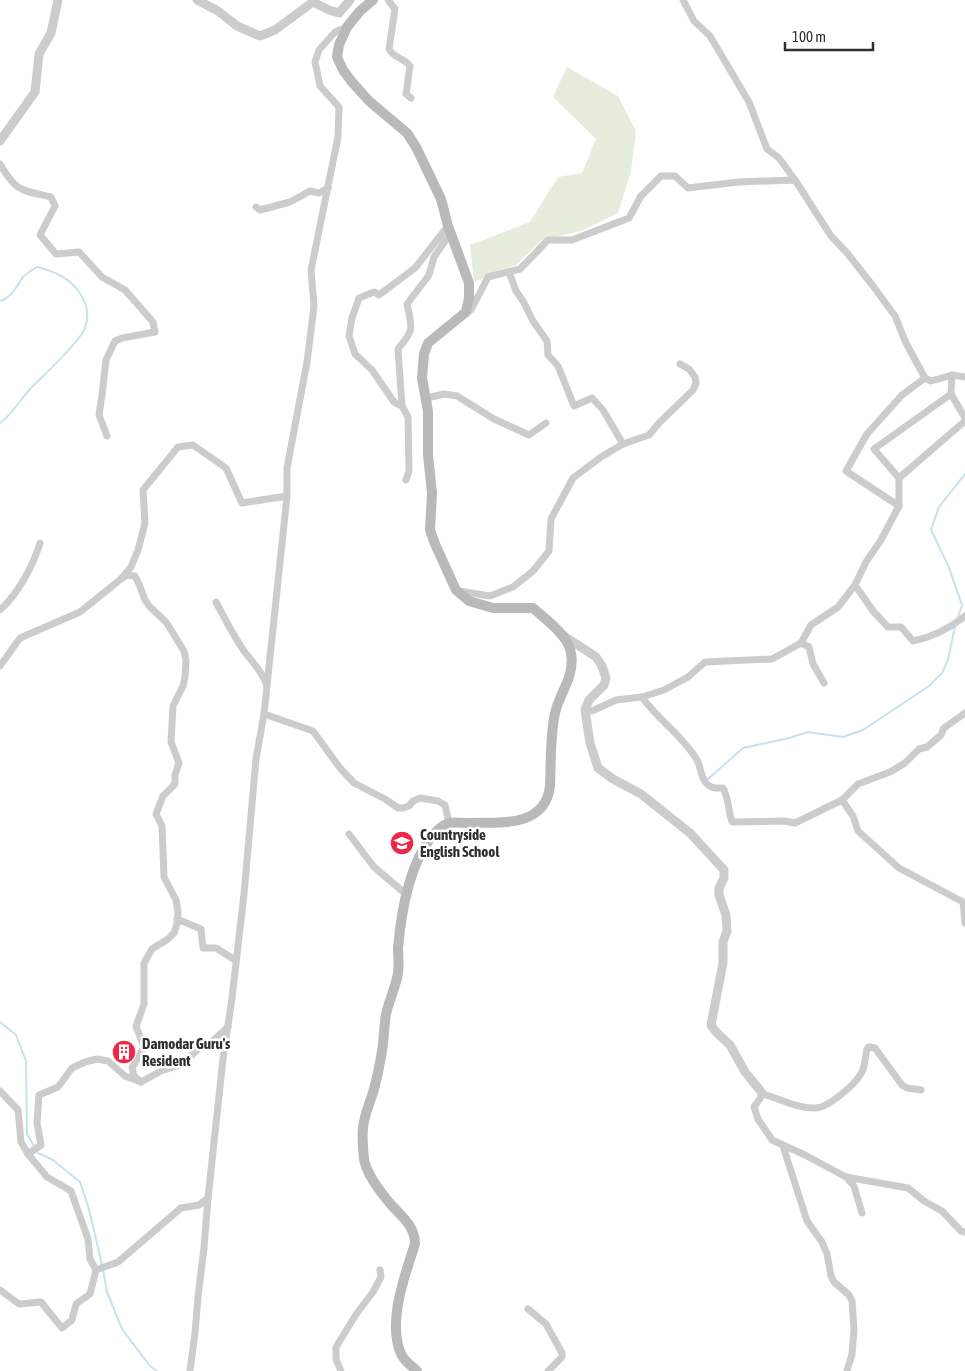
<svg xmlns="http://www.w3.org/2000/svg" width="965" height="1371" viewBox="0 0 965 1371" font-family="'Asap Condensed',sans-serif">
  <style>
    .green { fill: #e6eddc }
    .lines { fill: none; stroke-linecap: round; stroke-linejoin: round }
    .stream { stroke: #c7e2ee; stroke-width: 2 }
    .minor { stroke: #ccc; stroke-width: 7 }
    .tertiary { stroke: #ccc; stroke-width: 9 }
    .secondary { stroke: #b9b9b9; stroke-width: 10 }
    .labels { text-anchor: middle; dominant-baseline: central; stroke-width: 5; stroke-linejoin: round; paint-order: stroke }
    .poi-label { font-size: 15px; font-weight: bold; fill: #2f2f2f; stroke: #fff; text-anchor: start }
  </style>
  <rect width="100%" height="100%" fill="#fff"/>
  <!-- green -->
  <path class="green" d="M567 67 618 96 636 131 631 171 618 213 581 231 542 240 516 265 474 282 470 245 530 222 558 177 582 173 596 139 553 97Z"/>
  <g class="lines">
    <!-- stream -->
    <g class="stream">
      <path d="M0 301C11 298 17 286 23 277 27 273 32 270 37 267 53 271 70 278 79 292 87 303 90 314 85 328 80 342 43 376 31 388 20 399 13 414 0 423"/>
      <path d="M958 617 962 605 948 565 931 530 939 507 965 474"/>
      <path d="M707 780 743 748 789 738 808 732 843 737 863 730 929 686 942 673 948 660 955 626"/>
      <path d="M0 1022 16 1035 26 1061 27 1134 34 1146"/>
      <path d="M36 1150 38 1153 53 1160 80 1182 89 1209 102 1265"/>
      <path d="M103 1269 107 1292 122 1329 150 1366 157 1371"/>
    </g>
    <!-- minor -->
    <g class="minor">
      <path d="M388 0 395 9 389 49C393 58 405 58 410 66L406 94 411 98"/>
      <path d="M683 0 694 21 710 36 749 102 767 149 779 158 795 180"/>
      <path d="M0 164C16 192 21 190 51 197L55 206 40 235 56 254 79 252 102 277 125 290 153 322 155 332 122 338 115 341 106 360 102 395 99 415 107 436"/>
      <path d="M256 207 260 210 290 202 310 191 319 193 328 188"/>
      <path d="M509 272 516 291 523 301 533 321 547 341 548 355 558 366 574 406 592 398 603 410 623 444"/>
      <path d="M466 312 471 310 488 277 520 269 548 240H572L629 218 641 196 661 176H675L688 188 738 182 795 180 831 236 848 254 873 286 895 316 906 343 925 378 931 381 952 375 951 394"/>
      <path d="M952 375 965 377"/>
      <path d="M427 398 444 394 457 396 494 419 529 435 546 423"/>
      <path d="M402 406 394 402 372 370 355 354 349 336 352 318 359 298 374 292 379 295 415 268 448 226"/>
      <path d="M899 478 965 421"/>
      <path d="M406 480 409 471 408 417 402 406 398 349C415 329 412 329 407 304L429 275 434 257 450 234"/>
      <path d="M899 506 846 471 867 434 902 395 925 378"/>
      <path d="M121 579 127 575 135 576 139 584 145 600 150 607 166 622 184 651 186 660 185 677 183 686 173 706 171 742 179 763 175 775V784L163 796 156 814 162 826 164 877 176 900 178 912 177 924 174 933 168 939 152 949 144 963V1004L136 1026 144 1047 132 1068 134 1076 141 1082"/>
      <path d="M855 585 873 611 888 627H901L913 641C933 637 949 629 965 616"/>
      <path d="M459 591 490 596 513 587 533 571 549 551 551 519 573 478 601 457 623 444 649 435 660 422 693 390 696 383 695 377 689 369 680 364"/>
      <path d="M216 602C225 619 233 635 244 651 252 662 261 670 266 683"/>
      <path d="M0 610C18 594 33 566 40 543"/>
      <path d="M801 643 809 647 813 664 824 683"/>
      <path d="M0 666 20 638 80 612 121 579 131 567 138 550 145 523 143 490 178 447 193 445 226 468 242 503 287 496"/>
      <path d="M642 697C658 720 683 736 697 760 701 767 701 780 708 785 713 789 717 788 723 788 729 799 728 810 732 822L785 821 795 823 842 800 853 816 858 831 899 868 963 902 965 923"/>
      <path d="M585 710 592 711 616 700 642 697 664 690 688 677 705 662 772 659 801 643 811 625 838 607 855 585 866 562 881 540 899 506V478L874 449 951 394 965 418"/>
      <path d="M264 714 313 731 340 768 354 783 385 799 398 808H403L409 806 413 801 420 798 438 801 445 805 449 823"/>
      <path d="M842 800 858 784 890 772 905 763 919 749 927 747 941 735 944 728 965 713"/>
      <path d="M349 834 374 867 407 895"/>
      <path d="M177 919 201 929 203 948H216L235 960"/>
      <path d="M921 1090 907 1088 902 1085 875 1048 869 1047 867 1049C865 1057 865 1066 862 1072 856 1084 829 1107 816 1108 798 1109 780 1099 763 1094L754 1107 758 1119 772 1140 805 1155 846 1177 908 1188 924 1201 942 1211 961 1231 965 1232"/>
      <path d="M0 1091 18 1110 21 1142 28 1154 47 1177 71 1191 88 1239 90 1259 96 1270"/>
      <path d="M783 1146 807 1221 822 1242 827 1254 831 1276 834 1282 849 1295 852 1301 854 1330 852 1354 847 1371"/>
      <path d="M28 1154 41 1145 37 1123 39 1095 58 1087 72 1068 85 1062 97 1059 108 1061 125 1076 141 1082 161 1071 183 1064 197 1050 210 1043 228 1027"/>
      <path d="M846 1177 854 1186 862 1213"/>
      <path d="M0 1290 19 1304 41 1302 62 1328 72 1320 76 1304 90 1294 96 1270 118 1262 181 1208 199 1205 208 1198"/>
      <path d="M528 1309 546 1324 562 1353V1357L548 1371"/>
      <path d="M190 1371 195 1333 198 1297 204 1248 208 1198 223 1059 232 998 244 894 256 759 264 714 287 496V468L307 362 314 306 311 270 338 137 339 107 320 86 315 62 319 50 335 32 347 27"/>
      <path d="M341 1371 336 1359V1347L357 1313 373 1292 381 1277 380 1270"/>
    </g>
    <!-- tertiary -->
    <g class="tertiary">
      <path d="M197 0 218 11 237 26 260 36 275 30 313 2 329 10 339 13 350 0"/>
      <path d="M0 141 35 92 39 54 51 33 58 0"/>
      <path d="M561 634 596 657 602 666 606 678 604 685 589 700 585 710 590 743 598 768 613 779 641 794 690 833 724 870V878L719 888V895L726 915 727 931 723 942V963L711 1025 716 1032 730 1045 745 1072 763 1094"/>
    </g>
    <!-- secondary -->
    <path class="secondary" d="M373 0 360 11 347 27 339 45 337 57 343 70 352 82 369 101 407 133 416 147 441 199 448 226 469 283V298L466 312 428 343 424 354 422 378 428 411V455L432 493 430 530 435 544 456 590 469 601 493 608H533C557 629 580 643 569 677 565 689 558 700 555 713 550 736 551 762 550 786 545 828 501 822 468 823 462 823 455 822 449 823 442 825 433 834 429 840 409 868 401 914 398 948 398 957 400 968 397 978 394 990 389 1002 386 1014 384 1026 384 1039 382 1051 380 1063 378 1074 375 1085 372 1099 364 1114 363 1128 362 1138 363 1149 364 1159 366 1173 379 1190 388 1201 399 1215 415 1224 415 1244 405 1275 387 1322 401 1354 404 1361 412 1366 417 1371"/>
  </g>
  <!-- icons -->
  <defs>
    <g id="school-disc" transform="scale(1.25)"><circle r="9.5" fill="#ef2746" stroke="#fff"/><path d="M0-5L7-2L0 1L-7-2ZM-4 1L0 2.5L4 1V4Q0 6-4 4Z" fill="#fff"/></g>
    <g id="building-disc" transform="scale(1.25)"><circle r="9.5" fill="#ef2746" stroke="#fff"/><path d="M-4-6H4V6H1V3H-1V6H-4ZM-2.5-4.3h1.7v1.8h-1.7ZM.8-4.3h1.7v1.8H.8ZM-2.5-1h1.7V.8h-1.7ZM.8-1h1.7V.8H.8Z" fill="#fff"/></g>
  </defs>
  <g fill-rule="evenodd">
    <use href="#school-disc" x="402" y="843"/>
    <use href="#building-disc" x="124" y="1052"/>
  </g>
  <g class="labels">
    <!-- poi labels -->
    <g class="poi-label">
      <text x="420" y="834">Countryside<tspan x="420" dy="17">English School</tspan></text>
      <text x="142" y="1043">Damodar Guru's<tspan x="142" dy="17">Resident</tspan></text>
    </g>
  </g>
  <!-- scale -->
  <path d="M785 42v8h88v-8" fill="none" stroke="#2f2f2f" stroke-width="2.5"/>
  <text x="792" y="42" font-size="15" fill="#2f2f2f" stroke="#ffffff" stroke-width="4" paint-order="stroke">100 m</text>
</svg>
